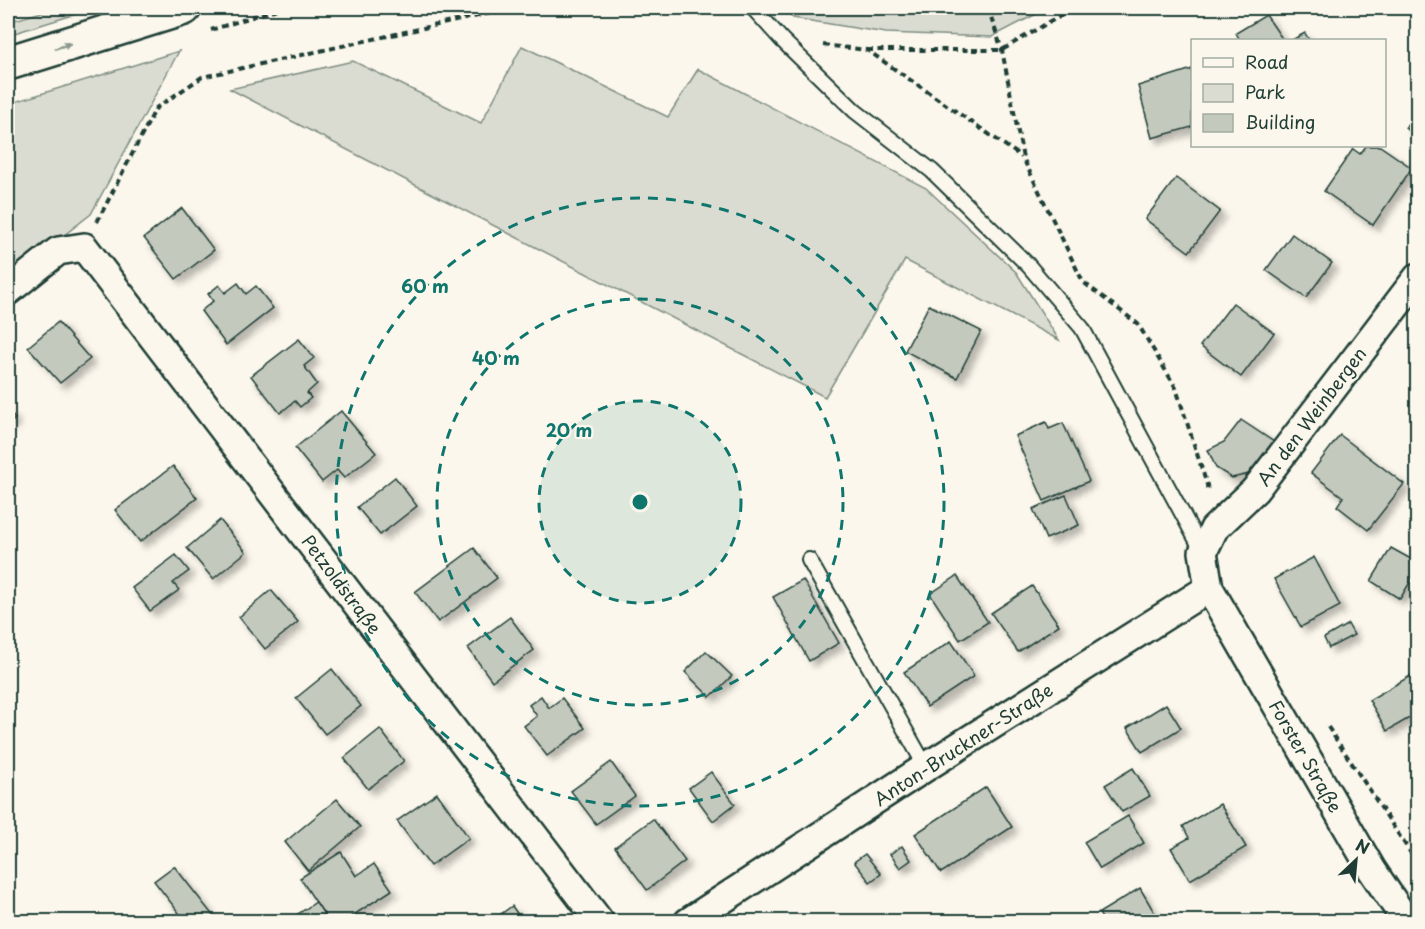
<svg xmlns="http://www.w3.org/2000/svg" width="1425" height="929" viewBox="0 0 1425 929" font-family="'Playpen Sans',sans-serif">
  <style>
    .green { fill: #dbdcd1; stroke: #7d8c82; stroke-width: 1.5 }
    .building { fill: #c4c9be; stroke: #1f3d34; stroke-width: 1.5; filter: url(#shadow) }
    .lines { fill: none; stroke-linecap: round; stroke-linejoin: round }
    .lane-casing { stroke: #1f3d34; stroke-width: 18 }
    .street-casing { stroke: #1f3d34; stroke-width: 32 }
    .primary-casing { stroke: #1f3d34; stroke-width: 38 }
    .path { stroke: #1f3d34; stroke-width: 4; stroke-dasharray: 6 4.5; stroke-linecap: butt }
    .lane { stroke: #fbf7ec; stroke-width: 14 }
    .street { stroke: #fbf7ec; stroke-width: 27 }
    .primary { stroke: #fbf7ec; stroke-width: 33 }
    .oneway { fill: #8d9a90 }
    .ring { fill: none; stroke: #0f766e; stroke-width: 3; stroke-dasharray: 10 8 }
    .labels { text-anchor: middle; dominant-baseline: central; stroke-width: 4.5; stroke-linejoin: round; paint-order: stroke }
    .street-label { font-size: 18px; fill: #1f3d34; stroke: #fbf7ec }
    .centre { fill: #0f766e; stroke: #fbf7ec; stroke-width: 3 }
    .ring-label { font-size: 18px; text-anchor: middle; font-weight: bold; fill: #0f766e; stroke: #fbf7ec; stroke-width: 4.5; stroke-linejoin: round; paint-order: stroke }
  </style>
  <defs>
    <filter id="shadow"><feDropShadow dx="5.5" dy="5.5" stdDeviation="3" flood-color="#0004"/></filter>
  </defs>
  <rect width="100%" height="100%" fill="#fbf7ec"/>
  <filter id="ink" filterUnits="userSpaceOnUse"><feTurbulence type="fractalNoise" baseFrequency=".0167" numOctaves="2"/><feDisplacementMap in="SourceGraphic" scale="12" xChannelSelector="R" yChannelSelector="G"/><feConvolveMatrix kernelMatrix="1 2 1 2 8 2 1 2 1" color-interpolation-filters="sRGB"/></filter>
  <g filter="url(#ink)">
    <!-- green -->
    <g class="green">
      <path d="M55 8H96L8 35V22Z"/>
      <path d="M784 8H1048L992 37 886 33 793 18Z"/>
      <path d="M522 46 668 117 698 69 926 188 1016 272 1059 340 905 260 825 397 230 89 353 61 481 123Z"/>
      <path d="M179 51 91 214 8 279V104Z"/>
    </g>
    <!-- building -->
    <g class="building">
      <path d="M1266 15 1283 40H1240L1236 33Z"/>
      <path d="M1305 33 1309 40H1292Z"/>
      <path d="M1192 69V127L1152 138 1138 86Z"/>
      <path d="M1418 110V136L1405 128Z"/>
      <path d="M1366 146H1380L1412 168 1373 225 1324 191 1353 149 1360 154Z"/>
      <path d="M1176 178 1220 211 1189 252 1145 219Z"/>
      <path d="M182 208 214 250 176 279 144 238Z"/>
      <path d="M1292 234 1332 263 1306 298 1266 270Z"/>
      <path d="M238 283 246 294 256 286 273 308 226 345 201 311 213 301 208 294 219 285 225 293Z"/>
      <path d="M1233 303 1274 333 1241 377 1200 346Z"/>
      <path d="M929 305 981 331 957 378 905 351Z"/>
      <path d="M58 322 90 359 60 383 28 347Z"/>
      <path d="M299 339 314 358 304 366 317 384 307 393 311 398 300 407 295 401 280 413 251 376Z"/>
      <path d="M8 410 15 419 8 425Z"/>
      <path d="M341 411 376 453 344 478 337 470 322 482 295 448Z"/>
      <path d="M1241 420 1274 442 1253 473 1232 478 1216 468 1208 450 1224 442Z"/>
      <path d="M1046 422 1049 429 1063 423 1089 481 1044 501 1015 436Z"/>
      <path d="M1340 435 1404 484 1368 530 1337 506 1343 497 1311 473Z"/>
      <path d="M173 466 197 498 140 542 115 510Z"/>
      <path d="M395 477 417 506 380 535 357 507Z"/>
      <path d="M1066 495 1079 525 1046 539 1033 509Z"/>
      <path d="M220 520 246 552 213 579 187 548Z"/>
      <path d="M474 548 497 578 438 622 415 592Z"/>
      <path d="M1391 548 1418 563V569L1400 599 1371 581Z"/>
      <path d="M176 555 189 571 173 583 179 590 150 611 132 588Z"/>
      <path d="M1314 557 1340 606 1301 627 1274 579Z"/>
      <path d="M957 576 988 622 960 640 930 594Z"/>
      <path d="M803 580 839 643 809 661 773 597Z"/>
      <path d="M1032 586 1059 625 1018 652 991 613Z"/>
      <path d="M271 590 298 622 265 649 239 617Z"/>
      <path d="M510 617 534 650 492 681 468 648Z"/>
      <path d="M1348 624 1354 635 1329 648 1324 638Z"/>
      <path d="M951 641 974 676 927 707 904 672Z"/>
      <path d="M706 651 732 676 710 697 685 672Z"/>
      <path d="M332 669 361 706 325 734 296 698Z"/>
      <path d="M1412 675 1418 684V713L1387 731 1369 700Z"/>
      <path d="M541 696 549 708 562 698 585 728 547 756 524 726 537 716 529 705Z"/>
      <path d="M1166 704 1181 728 1142 752 1127 728Z"/>
      <path d="M380 729 404 761 368 789 344 758Z"/>
      <path d="M611 762 635 796 596 824 571 791Z"/>
      <path d="M1133 768 1150 796 1122 812 1105 785Z"/>
      <path d="M711 772 735 804 713 821 689 788Z"/>
      <path d="M986 787 1012 827 941 873 915 834Z"/>
      <path d="M437 793 469 838 430 866 397 821Z"/>
      <path d="M337 799 360 827 308 871 285 842Z"/>
      <path d="M1220 804 1246 847 1190 880 1171 848 1189 838 1183 826Z"/>
      <path d="M1128 816 1144 843 1100 869 1084 842Z"/>
      <path d="M653 819 685 861 647 890 615 847Z"/>
      <path d="M902 846 911 860 900 868 890 854Z"/>
      <path d="M341 852 356 876 374 864 392 890 343 922H329L300 878Z"/>
      <path d="M865 854 881 874 870 882 854 862Z"/>
      <path d="M174 866 218 922H186L154 881Z"/>
      <path d="M1140 888 1160 922H1104L1099 913Z"/>
      <path d="M316 902 329 922H286Z"/>
      <path d="M512 906 523 922H490Z"/>
    </g>
    <g class="lines">
      <!-- lane casing -->
      <g class="lane-casing">
        <g id="lane">
          <path d="M753 8 782 40 855 111 932 171 1028 265 1082 328 1203 552"/>
          <path d="M809 560 926 767"/>
        </g>
      </g>
      <!-- street casing -->
      <g class="street-casing">
        <g id="street">
          <path d="M8 291 58 251 84 247 600 922"/>
          <path d="M688 922 926 767 1209 588"/>
          <path d="M1407 922 1372 870 1209 588 1203 552 1214 529 1255 490 1418 277"/>
        </g>
      </g>
      <!-- primary casing -->
      <g class="primary-casing">
        <path id="primary" d="M8 63 184 8"/>
      </g>
      <!-- path -->
      <g class="path">
        <path d="M988 8 1002 50 1023 158 1083 282 1138 324 1176 388 1207 485 1208 493"/>
        <path d="M211 30 280 8"/>
        <path d="M823 45 867 50 1022 157"/>
        <path d="M867 50H1002L1073 8"/>
        <path d="M97 222 156 108 202 77 514 8"/>
        <path d="M1328 727 1418 864"/>
      </g>
      <!-- lane -->
      <use href="#lane" class="lane"/>
      <!-- street -->
      <use href="#street" class="street"/>
      <!-- primary -->
      <use href="#primary" class="primary"/>
    </g>
    <!-- one-way arrows -->
    <defs><path id="oneway-solid" d="M-6-.8H1V-3.2L6.5 0L1 3.2V.8H-6Z" transform="scale(1.5)"/></defs>
    <use class="oneway" href="#oneway-solid" transform="translate(63 46) rotate(-18)"/>
  </g>
  <!-- distance rings -->
  <circle cx="640" cy="502" r="101" fill="#0f766e" fill-opacity=".12"/>
  <g class="ring">
    <circle cx="640" cy="502" r="101"/>
    <circle cx="640" cy="502" r="203"/>
    <circle cx="640" cy="502" r="304"/>
  </g>
  <g class="labels">
    <!-- street labels -->
    <g class="street-label">
      <text transform="translate(1311 416) rotate(-53)">An den Weinbergen</text>
      <text transform="translate(342 584) rotate(53)">Petzoldstraße</text>
      <text transform="translate(963 744) rotate(-33)">Anton-Bruckner-Straße</text>
      <text transform="translate(1306 756) rotate(60)">Forster Straße</text>
    </g>
  </g>
  <circle cx="640" cy="502" r="9" class="centre"/>
  <g class="ring-label">
    <text x="425" y="293">60 m</text>
    <text x="496" y="365">40 m</text>
    <text x="569" y="437">20 m</text>
  </g>
  <!-- margin -->
  <rect width="1425" height="929" fill="none" stroke="#fbf7ec" stroke-width="30"/>
  <rect x="15" y="15" width="1395" height="899" fill="none" stroke="#1f3d34" stroke-width="2" filter="url(#ink)"/>
  <!-- legend -->
  <rect x="1191" y="39" width="195" height="108" fill="#fbf7ec" stroke="#a3ada2" stroke-width="1.5"/>
  <rect x="1203" y="58" width="30" height="9" fill="#fbf7ec" stroke="#a3ada2" stroke-width="1.5"/>
  <text x="1245" y="69" font-size="18" fill="#1f3d34">Road</text>
  <rect x="1203" y="84" width="30" height="18" fill="#dbdcd1" stroke="#a3ada2" stroke-width="1.5"/>
  <text x="1245" y="99" font-size="18" fill="#1f3d34">Park</text>
  <rect x="1203" y="114" width="30" height="18" fill="#c4c9be" stroke="#a3ada2" stroke-width="1.5"/>
  <text x="1245" y="129" font-size="18" fill="#1f3d34">Building</text>
  <!-- north arrow -->
  <g transform="translate(1356 860) rotate(26)" stroke="#fbf7ec" stroke-width="4.5" paint-order="stroke">
  <path d="M0-4.5L10 22L0 15L-10 22Z" fill="#1f3d34"/>
  <text y="-9" font-size="16" font-weight="bold" text-anchor="middle" fill="#1f3d34">N</text>
  </g>
</svg>
